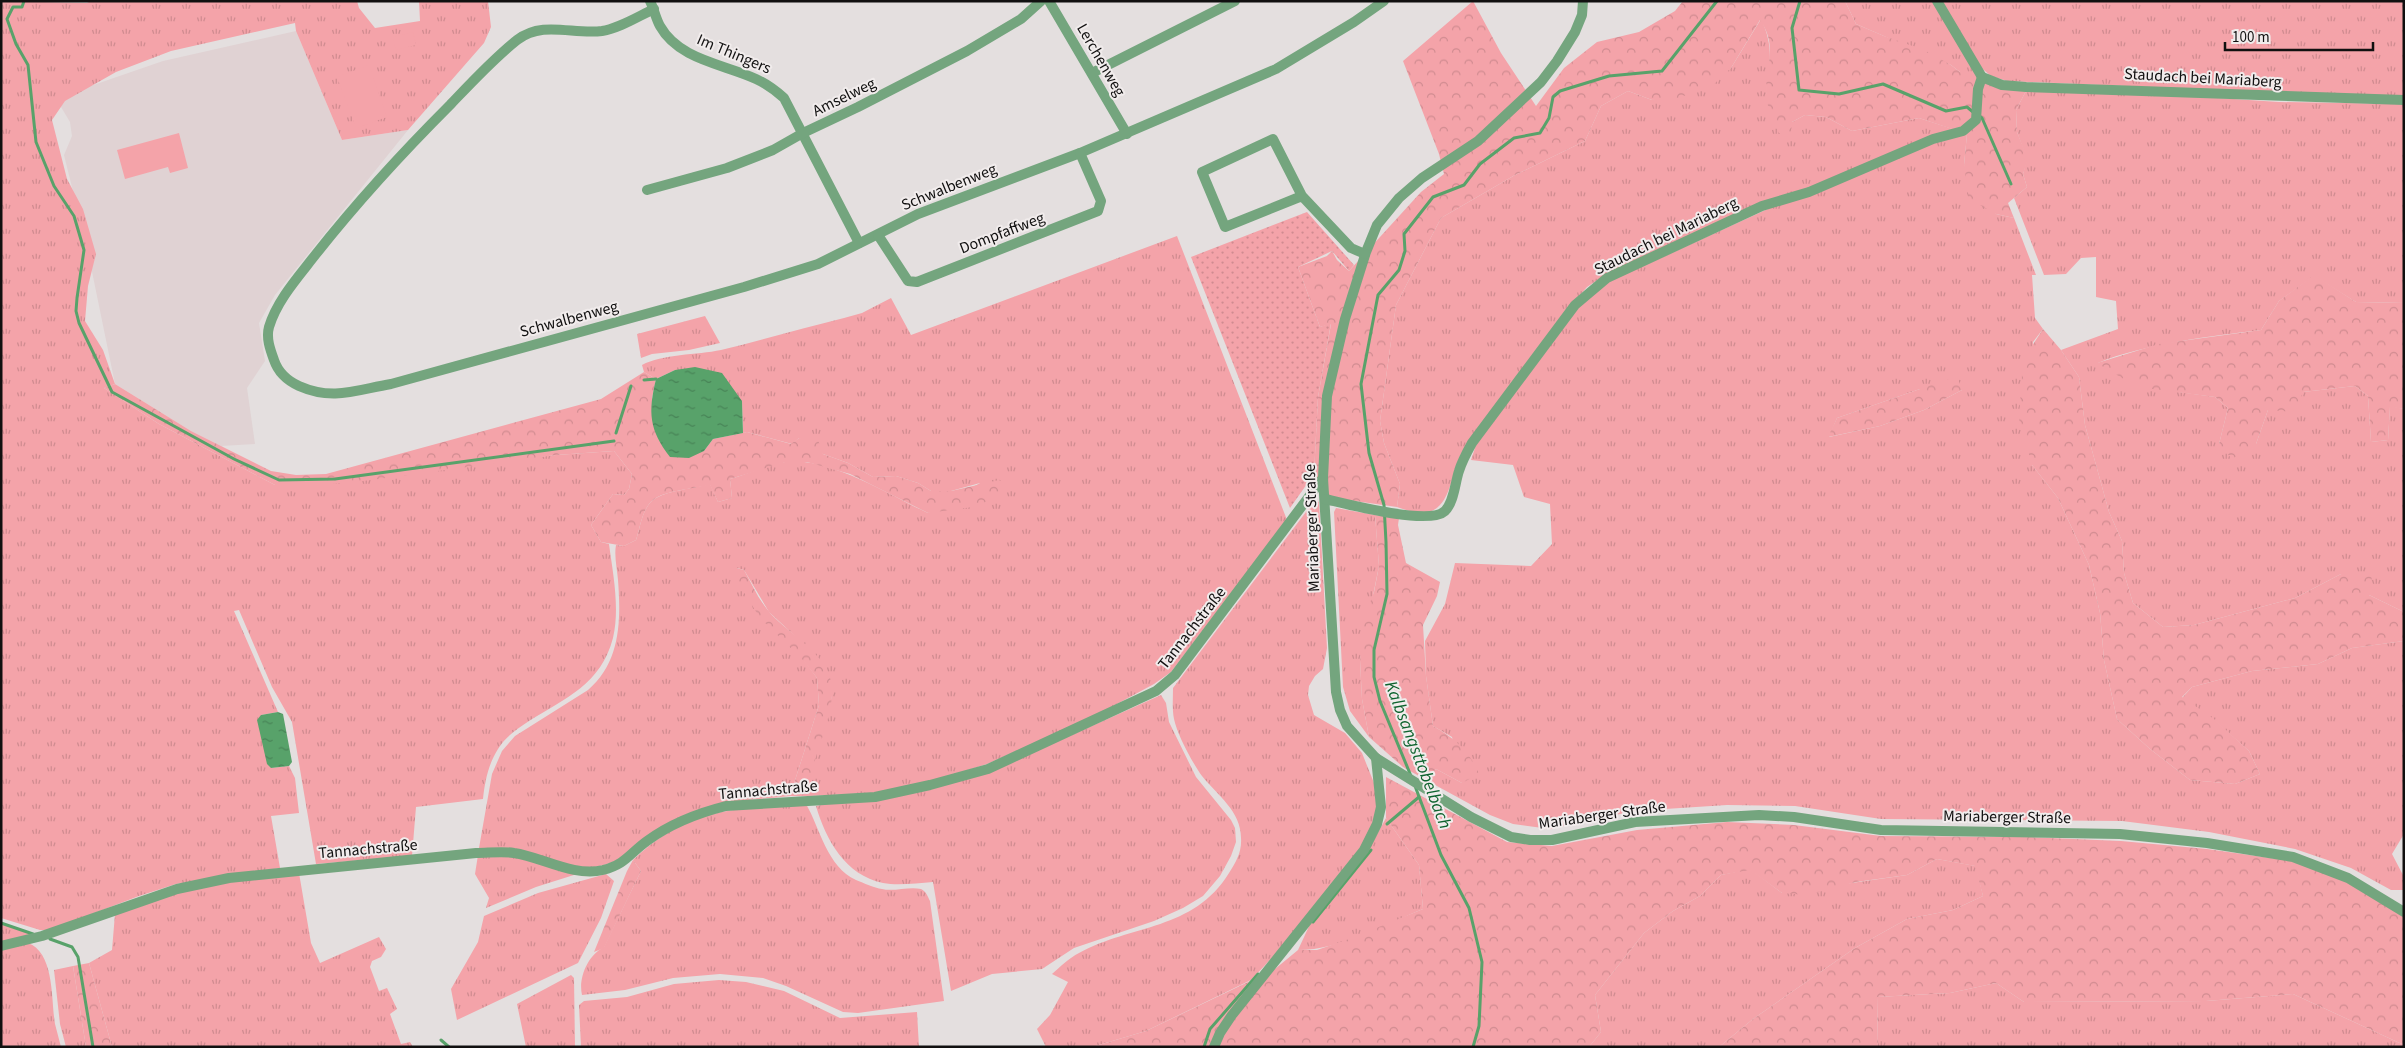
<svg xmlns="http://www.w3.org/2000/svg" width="2405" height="1048" viewBox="0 0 2405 1048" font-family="'Source Sans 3',sans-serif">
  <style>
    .built { fill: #e0d2d3 }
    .grass { fill: url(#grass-tufts); fill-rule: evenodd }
    .forest { fill: url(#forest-crowns) }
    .garden { fill: url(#garden-dots) }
    .pitch { fill: #f4a3a9 }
    .water { fill: url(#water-ripples) }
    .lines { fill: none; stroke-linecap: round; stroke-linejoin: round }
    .stream { stroke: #58a26a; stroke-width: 3 }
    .minor { stroke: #74a57e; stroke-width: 10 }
    .labels { text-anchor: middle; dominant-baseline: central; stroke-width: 4; stroke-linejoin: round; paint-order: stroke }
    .street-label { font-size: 16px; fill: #111010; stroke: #f1ecec }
    .water-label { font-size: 18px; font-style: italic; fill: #0e632e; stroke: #f1ecec }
  </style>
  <defs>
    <pattern id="grass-tufts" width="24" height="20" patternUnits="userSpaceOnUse" patternTransform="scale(1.25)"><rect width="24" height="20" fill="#f4a3a9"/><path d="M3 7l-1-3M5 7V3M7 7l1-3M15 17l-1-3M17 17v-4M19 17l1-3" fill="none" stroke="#d08b90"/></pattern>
    <pattern id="forest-crowns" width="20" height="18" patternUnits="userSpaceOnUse" patternTransform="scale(1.25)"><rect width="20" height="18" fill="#f4a3a9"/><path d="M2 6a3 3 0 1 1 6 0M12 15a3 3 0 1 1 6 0" fill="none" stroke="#d08b90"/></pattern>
    <pattern id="garden-dots" width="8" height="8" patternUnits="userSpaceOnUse" patternTransform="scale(1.25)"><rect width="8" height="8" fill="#f4a3a9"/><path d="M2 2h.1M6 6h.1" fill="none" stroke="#d08b90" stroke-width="1.8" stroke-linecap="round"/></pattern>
    <pattern id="water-ripples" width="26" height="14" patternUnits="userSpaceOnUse" patternTransform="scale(1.25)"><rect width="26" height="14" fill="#58a26a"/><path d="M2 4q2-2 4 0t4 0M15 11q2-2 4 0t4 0" fill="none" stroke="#478356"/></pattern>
  </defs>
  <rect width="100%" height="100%" fill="#e4dfdf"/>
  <!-- built -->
  <path class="built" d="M296 31 342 140 408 130 275 295 259 323 265 361 247 388 255 444 221 446 191 431 115 384 88 252 64 155 72 136 70 122 61 107 50 100 163 61Z"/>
  <!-- grass -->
  <g class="grass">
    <path d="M1 1 87 3 91 1H357L359 8 375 28 420 21 419 1H488L491 27 484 43 408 130 342 140 296 31 295 23 171 51 116 72 65 101 52 120 67 179 83 209 96 254 88 286 85 321 103 350 115 384 104 388 159 424 275 485 556 455 614 451 632 474 629 489 624 495 613 494 591 525 601 542 609 544C613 574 620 608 613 638 601 684 566 698 529 721 517 729 505 737 498 749 488 765 485 781 483 799L416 807 412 856 316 864 292 722 272 687 239 610 234 611 278 712 261 715 271 768 289 766 295 778 299 813 271 816 280 868 176 884 139 896 50 930H40L1 918Z"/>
    <path d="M1845 1H1934L1974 72H1960L1951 65 1856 24Z"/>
    <path d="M1940 1H2404V98L2007 81 1991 76 1979 66Z"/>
    <path d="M1761 19C1774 46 1770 64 1766 93L1792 122 1805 115 1826 117 1852 131 1919 118 1956 130 1605 275 1587 287 1571 305 1461 454C1450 475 1451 514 1420 513 1413 513 1404 509 1397 507L1400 484 1384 443 1380 421 1396 305 1441 218 1515 175 1585 141 1601 106 1628 91 1652 100 1731 68Z"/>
    <path d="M2026 91 2127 92 2279 102 2404 104V303L2356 302 2314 276 2279 301 2261 330C2212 336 2143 344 2098 363L2179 392 2215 397 2228 408 2219 444H2256L2268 410 2303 392 2355 386 2368 396 2371 442 2388 440 2390 406 2404 409V612L2369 595 2341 574 2295 598 2194 625 2163 627 2133 603 2124 573 2122 541 2109 512 2085 425 2079 377 2061 350 2118 329 2116 301 2096 297V257L2081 258 2066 274 2044 275 2014 198 2027 187 2023 174 2027 159 2017 132 2016 110Z"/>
    <path d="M1967 134 1964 165 1996 214 2014 218 2036 275H2032L2035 318 2043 329 2033 342 2032 465 2058 498 2089 565 2100 613 2104 660 2117 719 2150 749 2190 780 2235 784 2260 774 2249 751 2214 720 2182 698 2192 687 2252 671 2318 664 2352 648 2404 641V834L2392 854 2404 877V890H2391L2351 868 2295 849 2209 832 2122 821 1881 819 1795 806 1727 805 1634 811 1550 829 1513 824 1490 815 1426 780 1436 769 1462 783 1452 737 1433 726 1426 676 1425 641 1445 604 1455 563 1531 566 1552 544 1550 504 1524 497 1513 465 1471 460 1476 445 1579 307 1608 282 1770 208 1934 142ZM1920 389 1962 390 1924 410 1880 426 1829 437 1837 418Z"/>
    <path d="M1177 236 1287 520 1171 672 1154 684 1089 719 987 764 930 782 874 793 808 796 809 775 832 696 809 649 769 612 744 570 737 568 817 678 819 705 790 796C755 800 718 800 685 815 647 833 634 863 588 868L479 848 492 774 502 751 515 736 588 690C621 662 621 619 618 580 617 568 614 556 616 545L624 546 636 540C640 528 642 509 653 500 664 491 696 488 710 484L718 502 732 498 730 479C748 474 767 465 785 462 829 456 889 495 928 513L980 483 951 491H931L918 483 896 476 873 477 848 463 823 454 799 438 792 444 747 432 743 433 742 401 675 370 656 379 644 372 642 365C662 354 697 355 721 350 762 340 803 328 844 318L862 313 891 298 911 335Z"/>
    <path d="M705 316 720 343 689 350 652 354 641 358 637 334Z"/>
    <path d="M1315 500 1319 502 1327 648 1323 669 1315 676 1309 686 1308 695 1314 715 1345 733 1362 753 1374 783 1377 808 1374 823 1361 848 1287 942 1251 980 1146 1031 1092 1047H1046L1037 1029 1050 1015 1068 982 1052 974C1060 967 1069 958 1079 953 1132 924 1193 931 1229 873 1236 862 1242 852 1241 838 1241 811 1218 796 1202 776 1193 764 1177 734 1174 719 1172 709 1173 698 1173 688Z"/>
    <path d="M1336 508 1375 515 1379 566 1360 660 1362 699 1369 737 1350 711 1343 687 1334 512Z"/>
    <path d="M1161 695 1166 703 1169 722 1196 777 1231 820 1235 828 1236 842 1231 856 1220 876 1203 896 1183 908 1154 921 1074 948 1042 969 992 974 951 991 933 882C917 883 898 886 883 883 845 875 826 840 816 806L989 772Z"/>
    <path d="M806 804C820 828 827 867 856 880 864 883 874 888 882 889 894 892 909 886 921 889 926 891 928 897 930 901L944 1001 858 1013 843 1012 786 986 763 978 720 974 673 978 625 990 582 995C578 978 588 955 604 947L641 871 633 860C689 807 733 809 806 804Z"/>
    <path d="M1386 818 1419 865 1423 909C1384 925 1341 950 1298 950L1311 922 1350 878 1364 858Z"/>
    <path d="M478 855 511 856 577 874 536 887 486 908 489 898 475 874Z"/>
    <path d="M1937 859 1976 866 1983 896 1953 910 1907 919 1855 948 1753 1019 1719 1047H1589L1601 1032 1595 995 1644 933 1673 911 1700 896 1721 875 1750 869 1782 893 1907 875Z"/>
    <path d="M299 873 311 943 320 963 379 937 386 949 381 957 372 961 370 967 379 991 387 988 397 1009 390 1014 401 1044 410 1042 413 1047H112L89 963 112 950 115 914 178 893 230 882Z"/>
    <path d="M606 874 614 881 601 918 578 963 457 1020 451 989 478 942 484 916 538 893Z"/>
    <path d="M1 922 32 933 33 936 1 943Z"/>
    <path d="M28 943C55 953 51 1000 55 1024 57 1032 59 1039 61 1047H1V949Z"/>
    <path d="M73 966 86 1047H66L60 1024 54 970Z"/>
    <path d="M571 975 574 978 575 1047H526L517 1004Z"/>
    <path d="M719 980 746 982 784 991 840 1018 917 1012 919 1047H581L579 1005 584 1001 627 997 674 984Z"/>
    <path d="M1996 983 2024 1002 2206 1001 2293 994 2404 1045V1047H1878L1877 997 1950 993Z"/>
  </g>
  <!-- forest -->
  <g class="forest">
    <path d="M1473 1 1501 53 1536 106 1564 68 1597 42 1639 32 1675 11 1683 1H1845L1856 24 1884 36 1924 50 1951 65 1960 72H1974L2026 91 2016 110 2017 132 2028 159 2023 174 2027 187 2008 203 2014 218 1996 214 1969 199 1964 165 1967 134 1919 118 1852 131 1826 117 1805 115 1792 122 1791 133H1779C1773 122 1766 105 1766 92 1766 64 1778 46 1760 20L1731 68 1712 86 1678 98 1652 100 1628 91 1601 106 1585 141 1515 175 1441 218 1396 305 1380 421 1384 443 1400 484 1397 507 1327 497 1314 474 1318 397 1331 324 1320 327 1298 267 1327 256 1332 251 1337 260 1349 271 1421 192 1444 174 1439 154 1403 61Z"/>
    <path d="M2314 275 2356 302 2404 303V409L2390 407 2388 440 2371 442 2368 396 2355 386 2303 392 2295 412 2268 410 2256 444 2232 459 2219 444 2228 408 2215 397 2137 387 2097 363 2159 344 2261 330 2279 301Z"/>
    <path d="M2043 329 2061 350 2079 377 2085 425 2109 512 2122 541 2124 573 2133 603 2163 627 2194 625 2295 598 2341 574 2372 576 2369 595 2404 612V641L2352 648 2318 664 2252 671 2192 687 2182 697 2214 719 2249 751 2260 774 2235 784 2190 780 2150 749 2117 719 2104 660 2100 613 2089 565 2058 498 2032 465 2019 419 2023 360Z"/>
    <path d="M644 372 656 379 652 398 704 451 713 439 747 432 791 444 799 438 818 440 823 454 848 463 873 477 896 476 918 483 931 491H951L999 480 1006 485 1005 494 973 507 928 513 850 474 807 462H786L730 479 732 498 718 502 710 485C696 488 663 491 653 500 642 509 640 528 636 540L624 546 601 542 591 525 613 494 624 495 629 489 632 474 614 451 556 455 356 482 309 486 275 485 159 424 104 388 115 384 191 431 271 471 296 475 326 474 601 399Z"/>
    <path d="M1957 376 1962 390 1924 410 1880 426 1828 437 1837 418Z"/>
    <path d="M1375 515 1399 518 1398 525 1406 563 1440 582 1437 596 1423 625 1426 676 1433 726C1454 738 1470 751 1479 774L1462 783 1436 769 1426 780 1403 767 1369 737 1362 699 1360 660 1364 619 1374 592 1379 566Z"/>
    <path d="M736 568 744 570C752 584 759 601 770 613 792 637 836 658 832 696 829 730 810 761 808 796H790L819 705 817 678 803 660 760 618 738 583Z"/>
    <path d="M1386 777 1507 842 1552 846 1637 830 1727 822 1794 825 1881 836 2028 837 2121 841 2207 849 2291 861 2343 880 2404 917V1045L2293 994 2206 1001 2024 1002 1996 983 1950 993 1877 997 1878 1047H1719L1753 1019 1855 948 1907 919 1953 910 1983 896 1975 866 1937 859 1907 875 1856 882 1806 895 1782 893 1750 870 1721 875 1700 896 1673 911 1644 933 1595 995 1601 1032 1589 1047H1092L1146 1031 1275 969 1298 950H1317L1349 939 1423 909 1419 865 1386 818Z"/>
    <path d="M633 860 641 871 604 948 594 952 627 871Z"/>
    <path d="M89 963 112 1047H86L73 966Z"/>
  </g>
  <!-- garden -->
  <path class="garden" d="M1307 212 1354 265 1349 271 1332 251 1298 267 1320 327 1331 323 1318 397 1314 474 1290 508 1191 257Z"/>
  <!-- pitch -->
  <g class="pitch">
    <path d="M413 32 416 45 396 50 392 37Z"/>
    <path d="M369 65 387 117 356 128 337 77Z"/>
    <path d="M179 133 188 168 170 173 168 167 125 179 117 150Z"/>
  </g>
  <!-- water -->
  <g class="water">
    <path d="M695 367 722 373 742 401 743 433 713 439 704 451 689 458 670 457C649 430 648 412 656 379L675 370Z"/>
    <path d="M278 712 283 714 292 762 289 766 271 768 267 764 257 720 261 715Z"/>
  </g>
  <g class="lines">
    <!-- stream -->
    <g class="stream">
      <path d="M24 1 22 7H13L7 19 16 44 28 65 36 142 54 186 74 216 84 250 77 298 76 311 79 323 112 392 234 459 279 480 335 479 614 441"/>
      <path d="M1800 1 1792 28 1799 90 1839 94 1883 84 1946 111 1967 107 1973 112"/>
      <path d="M1978 115 1982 118 2011 184"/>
      <path d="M644 380 656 379"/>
      <path d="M616 433 631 386"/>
      <path d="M1411 776 1380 701 1374 677V650L1387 594 1386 542 1384 505 1369 453 1361 384 1378 295 1399 270 1405 251 1404 234 1433 197 1464 185 1480 164 1514 138 1540 133 1549 118 1553 97 1560 91 1609 76 1662 71 1717 1"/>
      <path d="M1415 786 1441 855 1469 908 1482 962 1479 1026 1473 1047"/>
      <path d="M1387 824 1419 797"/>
      <path d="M1313 922 1371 850"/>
      <path d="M1 923 33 934"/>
      <path d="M50 939 72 947 78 957 93 1047"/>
      <path d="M441 1040 449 1047"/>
      <path d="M1204 1047 1210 1029 1258 974"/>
    </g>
    <!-- minor -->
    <g class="minor">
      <path d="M650 1C654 9 656 19 660 26 679 60 724 64 756 79 767 84 775 90 784 98L859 243"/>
      <path d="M1049 1 1127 134"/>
      <path d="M1583 1 1582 15 1575 32 1557 61 1541 82 1478 141 1422 178 1399 198 1377 225 1366 252 1345 319 1327 396 1323 478 1336 692 1340 710 1347 726 1376 758 1471 817 1511 837 1530 840H1552L1635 822 1759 815 1794 817 1881 830 2120 834 2207 843 2293 857 2348 878 2404 912"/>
      <path d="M1937 1 1982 77"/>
      <path d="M654 9C637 17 620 28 602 31 573 35 543 20 517 40 493 59 471 83 450 105 402 153 358 201 316 254 299 276 277 300 269 327 266 338 270 349 274 360 278 372 286 380 299 386 333 401 356 390 391 384L744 287 818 264 918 214 1080 153 1276 69 1354 22 1384 1"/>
      <path d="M1092 73 1235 1"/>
      <path d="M1982 77 2002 85 2026 87 2404 100"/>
      <path d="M647 190 727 168 773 150 803 133 858 107 967 51 1021 19 1041 1"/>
      <path d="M1302 196 1273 139 1202 172 1225 227 1302 196 1351 248 1365 254"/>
      <path d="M878 235 908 281 917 282 1098 211 1101 201 1080 153"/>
      <path d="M1325 499C1347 504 1429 526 1445 511 1454 502 1455 483 1459 471 1462 461 1467 452 1472 443L1575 305 1607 278 1762 206 1809 192 1933 139 1963 131 1976 120 1978 89 1982 77"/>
      <path d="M1 946 42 936 177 889 229 878 476 853C488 853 502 851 514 853 542 857 573 877 603 870 626 864 629 854 647 841 670 824 698 813 726 806L875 797 930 785 988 769 1156 691 1175 675 1323 478"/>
      <path d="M1214 1047 1220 1033 1232 1015 1364 850 1377 824 1381 807 1376 758"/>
    </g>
  </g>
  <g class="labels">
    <!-- street labels -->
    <g class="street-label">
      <text transform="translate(734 54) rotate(23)">Im Thingers</text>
      <text transform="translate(1101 60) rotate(60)">Lerchenweg</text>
      <text transform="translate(2203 78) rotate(3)">Staudach bei Mariaberg</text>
      <text transform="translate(844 97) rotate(-26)">Amselweg</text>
      <text transform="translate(949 187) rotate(-22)">Schwalbenweg</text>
      <text transform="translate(1002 233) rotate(-21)">Dompfaffweg</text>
      <text transform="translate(1666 236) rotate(-26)">Staudach bei Mariaberg</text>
      <text transform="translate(569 319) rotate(-15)">Schwalbenweg</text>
      <text transform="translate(1312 528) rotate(-92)">Mariaberger Straße</text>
      <text transform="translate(1192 628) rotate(-52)">Tannachstraße</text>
      <text transform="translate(768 790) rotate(-5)">Tannachstraße</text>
      <text transform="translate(1602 815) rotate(-8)">Mariaberger Straße</text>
      <text transform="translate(2007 817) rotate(1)">Mariaberger Straße</text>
      <text transform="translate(368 849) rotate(-5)">Tannachstraße</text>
    </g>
    <!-- water labels -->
    <g class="water-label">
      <text transform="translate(1418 755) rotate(69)">Kalbsangsttobelbach</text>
    </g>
  </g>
  <!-- border -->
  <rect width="2405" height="1048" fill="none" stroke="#111010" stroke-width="5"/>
  <!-- scale -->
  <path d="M2225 42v8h148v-8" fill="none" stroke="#111010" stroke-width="2.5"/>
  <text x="2232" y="42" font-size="15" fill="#111010" stroke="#f1ecec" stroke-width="4" paint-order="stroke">100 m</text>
</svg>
